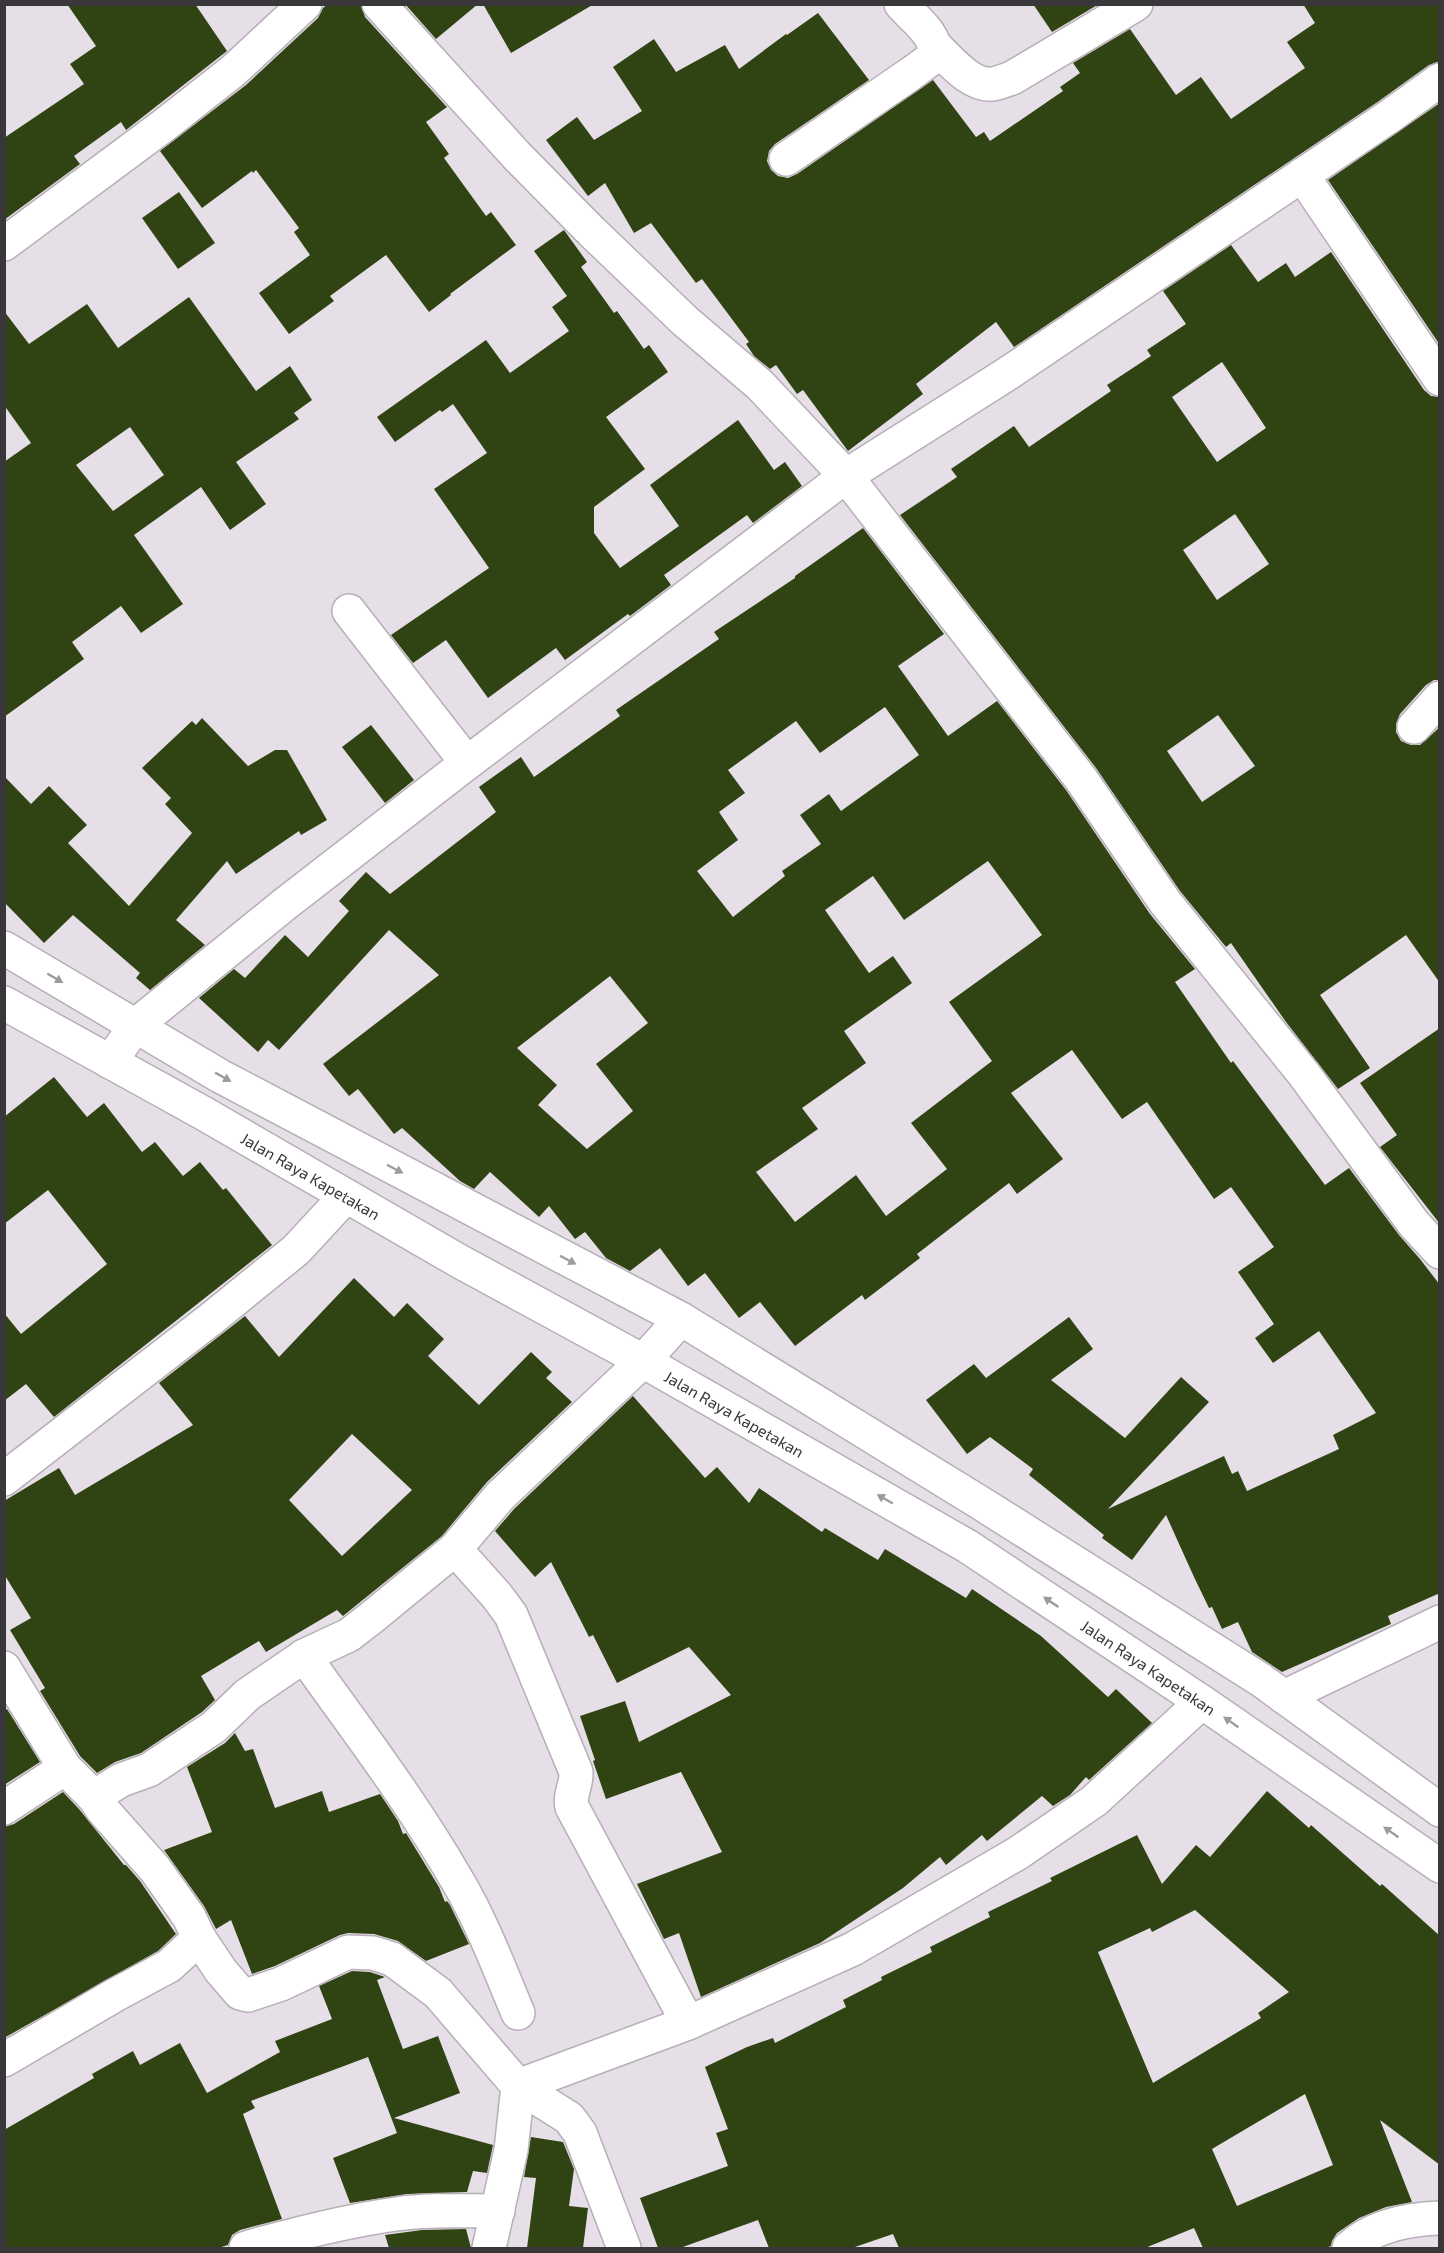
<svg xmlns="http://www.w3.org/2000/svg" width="1444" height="2253" viewBox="0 0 1444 2253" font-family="'Exo 2',sans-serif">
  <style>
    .building { fill: #304413; fill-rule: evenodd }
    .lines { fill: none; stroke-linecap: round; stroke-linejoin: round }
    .minor-casing { stroke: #b7afb7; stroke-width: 36 }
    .highway-casing { stroke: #b7afb7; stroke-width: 36 }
    .minor { stroke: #fff; stroke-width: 33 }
    .highway { stroke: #fff; stroke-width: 33 }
    .oneway { fill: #9c9b9c }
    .labels { text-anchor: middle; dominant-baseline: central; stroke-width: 6; stroke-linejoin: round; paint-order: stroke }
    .street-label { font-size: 16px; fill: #3a373a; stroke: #fff }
  </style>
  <rect width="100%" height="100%" fill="#e7dfe8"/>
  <!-- building -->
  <g class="building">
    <path d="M67 4H195L227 51 126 130 121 122 74 156 80 164 4 220V138L84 84 70 64 96 46Z"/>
    <path d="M328 4H361L365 17 445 105 447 107 426 122 449 154 444 158 486 216 491 212 516 245 450 294 451 295 429 312 386 255 330 296 334 301 289 334 259 293 310 255 294 232 299 228 256 170 253 173 252 171 202 208 160 151 246 85 318 18 323 8Z"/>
    <path d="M405 4H478L436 39Z"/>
    <path d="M483 4H594L511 53Z"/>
    <path d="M1033 4H1099L1052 32Z"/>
    <path d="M1303 4H1440V61L1429 65 1379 101 1014 347 996 322 916 384 923 394 848 451 803 390 797 394 776 365 770 369 754 356 746 344 749 342 702 279 696 283 651 223 634 233 605 183 588 196 546 140 577 117 594 140 642 111 613 67 654 39 676 72 725 45 739 69 786 34 787 35 818 13 869 80 775 144 769 151 767 161 771 170 778 176 788 178 797 174 933 80 976 137 984 132 990 141 1063 91 1060 87 1080 73 1073 63 1130 29 1176 95 1201 77 1231 119 1305 68 1287 42 1315 23Z"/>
    <path d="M1440 103V345L1328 180Z"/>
    <path d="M179 192 215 243 178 269 142 218Z"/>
    <path d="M564 230 587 262 581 267 614 313 617 311 644 349 649 345 668 372 606 417 645 469 594 507V533L620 568 679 526 650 485 738 420 774 470 785 462 802 486 753 523 747 515 664 575 671 585 630 616 628 614 565 660 556 648 488 698 446 640 413 663 391 635 489 568 434 489 487 453 453 404 442 412 440 410 395 442 377 417 486 340 510 373 569 331 552 307 567 296 534 251Z"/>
    <path d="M1231 245 1258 282 1286 263 1295 277 1331 252 1424 390 1431 396 1440 397V680H1434L1426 685 1400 714 1396 724V732L1401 741 1411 745H1420L1440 727V983L1406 935 1320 995 1370 1068 1338 1089 1286 1022 1231 943 1226 947 1180 891 1096 768 900 515 957 477 951 469 1014 426 1029 447 1111 391 1107 385 1151 356 1147 350 1186 324 1163 291ZM1222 362 1266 428 1217 462 1172 397ZM1235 514 1269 564 1217 600 1183 550ZM1218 715 1255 766 1202 802 1167 751Z"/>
    <path d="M189 297 256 391 290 366 312 400 294 413 299 419 236 462 266 504 230 530 201 487 134 535 183 604 141 633 121 606 72 642 84 659 4 717V462L31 443 4 405V311L29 344 87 304 118 348ZM130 427 164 475 113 511 76 465Z"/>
    <path d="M863 528 944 634 898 666 948 736 997 701 1066 790 1150 914 1195 969 1175 982 1231 1063 1233 1061 1325 1185 1349 1168 1399 1235 1420 1259 1440 1285V1593L1388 1616 1391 1624 1282 1672 1252 1652 1238 1622 1222 1629 1212 1607 1209 1608 1194 1577 1166 1515 1132 1560 1102 1538 1104 1535 1029 1475 1033 1469 990 1437 967 1454 926 1400 974 1364 986 1378 1069 1317 1093 1349 1051 1380 1125 1438 1181 1377 1209 1402 1108 1509 1224 1456 1232 1474 1238 1471 1247 1491 1339 1449 1333 1435 1376 1413 1319 1331 1273 1363 1255 1338 1274 1324 1238 1272 1274 1247 1231 1187 1214 1199 1147 1102 1122 1119 1072 1050 1011 1093 1063 1159 1017 1194 1009 1183 917 1254 920 1258 865 1300 862 1295 795 1346 760 1302 739 1318 705 1273 688 1286 660 1248 630 1271 606 1258 585 1232 575 1239 549 1206 539 1217 490 1172 474 1189 460 1181 402 1128 394 1134 358 1089 349 1096 323 1064 439 975 389 930 279 1050 268 1040 258 1052 199 998 234 969 245 978 285 935 308 957 349 911 339 901 366 872 390 894 496 812 479 787 521 757 534 777 620 716 616 710 719 639 714 632 795 578V576ZM885 707 919 755 841 811 829 794 800 815 821 844 782 871 785 876 733 917 697 871 738 840 719 812 745 793 728 770 796 721 820 753ZM988 861 1042 935 949 1002 992 1061 911 1123 947 1169 886 1216 856 1175 795 1222 756 1172 818 1129 802 1108 866 1063 844 1031 912 983 893 956 869 973 825 910 873 876 904 920ZM610 976 648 1023 596 1064 633 1111 587 1149 538 1105 557 1085 517 1048Z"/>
    <path d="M202 718 248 766 275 750H287L327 820 301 835 299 831 236 874 227 861 176 920 205 945 150 990 136 978 140 973 73 915 44 943 4 902V776L31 804 49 786 87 825 68 843 129 906 192 833 165 804 171 798 142 768 192 721 196 725Z"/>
    <path d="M371 725 414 780 385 803 342 747Z"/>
    <path d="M1440 1028V1224L1380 1147 1397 1135 1360 1083Z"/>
    <path d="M54 1077 87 1117 104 1103 142 1152 155 1142 183 1176 200 1162 223 1190 226 1188 272 1245 54 1417 26 1384 4 1401V1313L21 1334 107 1264 48 1190 4 1224V1117Z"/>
    <path d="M354 1278 394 1317 407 1303 444 1339 428 1356 479 1405 531 1352 552 1372 546 1378 572 1402 487 1482 442 1536 359 1603 343 1616 337 1610 266 1652 259 1641 201 1676 215 1700 202 1712 141 1753 115 1762 97 1773 80 1756 40 1691 45 1688 10 1630 31 1618 4 1574V1501L59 1468 75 1495 193 1425 159 1383 245 1316 279 1357ZM352 1434 412 1490 342 1556 289 1500Z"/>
    <path d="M633 1396 705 1478 717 1467 749 1503 759 1488 822 1532 825 1528 878 1560 885 1549 966 1598 972 1589 1041 1636 1108 1697 1116 1689 1152 1723 1089 1780 1086 1777 1070 1795 1053 1806 1042 1796 987 1841 982 1835 946 1865 940 1857 903 1888 820 1943 701 1997 679 1933 664 1939 637 1884 722 1852 681 1772 606 1799 593 1761 595 1760 580 1716 625 1701 639 1742 731 1695 689 1647 617 1683 593 1635 589 1637 551 1562 535 1577 495 1531 514 1509Z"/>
    <path d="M7 1709 40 1762 4 1785V1711Z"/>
    <path d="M235 1733 245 1751 253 1749 275 1808 322 1791 329 1812 380 1794 398 1821 403 1834 406 1833 439 1887 445 1902 447 1901 450 1905 469 1944 426 1961 398 1941 374 1934 348 1933 340 1935 275 1966 252 1974 231 1920 216 1929 204 1906 164 1850 212 1832 187 1767 225 1743Z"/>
    <path d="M1267 1791 1309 1828 1311 1825 1380 1886 1382 1884 1440 1936V2165L1380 2120 1412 2202 1386 2207 1359 2218 1337 2233 1332 2241 1331 2246 1325 2248H1203L1194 2228 1145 2248H899L893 2234 852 2248H769L758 2220 680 2248H658L640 2198 728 2166 716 2133 728 2129 705 2067 747 2047 773 2038 775 2043 846 2007 843 2000 882 1980 881 1977 932 1952 930 1947 990 1917 988 1912 1052 1881 1050 1878 1137 1835 1162 1884 1196 1845 1210 1857ZM1195 1910 1289 1992 1258 2013 1261 2018 1153 2083 1098 1952 1150 1928 1152 1932ZM1305 2094 1333 2165 1237 2206 1212 2149Z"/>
    <path d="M63 1792 79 1809 124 1865H126L140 1881 176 1934 158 1951 4 2038V1827L14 1824Z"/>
    <path d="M352 1971 370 1972 385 1977 377 1980 403 2049 438 2036 460 2093 394 2118 493 2145 487 2173 473 2171 467 2192 407 2194 350 2203 333 2158 397 2133 368 2057 251 2101 255 2108 243 2114 282 2219 240 2230 232 2235 228 2245 218 2248H4V2130L94 2078 92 2074 133 2051 140 2065 180 2043 207 2093 280 2052 275 2041 332 2019 319 1986Z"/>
    <path d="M531 2137 563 2142 574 2169 569 2206 588 2208 583 2248H527L536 2178 524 2177Z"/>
    <path d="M466 2229 471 2248H389L385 2235 422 2230Z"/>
  </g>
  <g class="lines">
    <!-- minor casing -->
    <g class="minor-casing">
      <g id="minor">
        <path d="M379 4 517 156 591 231 685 321 760 385 846 476 1081 779 1165 902 1303 1073 1414 1224 1440 1252"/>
        <path d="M936 47C950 60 971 87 993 84 999 83 1006 80 1012 78L1136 4"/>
        <path d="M786 159 909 75 935 56C938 35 914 19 901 4"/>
        <path d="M1302 175 1440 379"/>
        <path d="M4 244 163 126 233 71 305 4"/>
        <path d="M349 611 467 763"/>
        <path d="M1414 727 1440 698"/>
        <path d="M110 1062 136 1025 285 904 467 763 846 476 1007 374 1390 116 1440 80"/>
        <path d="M4 1479 211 1319 296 1250 346 1196"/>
        <path d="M455 1549 497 1596 511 1615 576 1772C577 1784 569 1795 572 1807L688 2023"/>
        <path d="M304 1656C357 1730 412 1802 457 1880 482 1922 499 1968 518 2013"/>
        <path d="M4 1668 65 1768 94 1797"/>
        <path d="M1284 1697 1440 1622"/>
        <path d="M4 1808 65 1768"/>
        <path d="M4 2060 115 1995 169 1966 199 1938"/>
        <path d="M246 2248C295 2234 345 2221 396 2214 429 2209 464 2211 498 2211"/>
        <path d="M489 2248 511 2150 518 2086 688 2023 853 1949 1018 1853 1094 1801 1202 1702"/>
        <path d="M624 2248 580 2133 569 2118 518 2086 438 1993 392 1959 373 1953 348 1952 281 1984 248 1995 240 1993 221 1971 199 1938 189 1917 155 1869 102 1809 94 1797 121 1780 149 1770 214 1727 247 1695 304 1656 349 1635 371 1618 455 1549 500 1496 643 1361 681 1319"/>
        <path d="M1349 2248C1373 2226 1408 2219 1440 2218"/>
      </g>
    </g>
    <!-- highway casing -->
    <g class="highway-casing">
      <g id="highway">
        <path d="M4 948 220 1076 681 1319 979 1502 1261 1680 1440 1810"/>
        <path id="s1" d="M4 1003 203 1113 459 1261 643 1361 967 1546 1202 1702 1440 1866"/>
      </g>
    </g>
    <!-- minor -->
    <use href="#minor" class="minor"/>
    <!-- highway -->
    <use href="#highway" class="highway"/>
  </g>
  <!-- one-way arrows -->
  <defs><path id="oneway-solid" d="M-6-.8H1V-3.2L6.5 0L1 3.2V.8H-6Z" transform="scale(1.5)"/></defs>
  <g class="oneway">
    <use href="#oneway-solid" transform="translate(55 978) rotate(30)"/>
    <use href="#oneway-solid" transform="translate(223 1077) rotate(29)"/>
    <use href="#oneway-solid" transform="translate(395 1169) rotate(28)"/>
    <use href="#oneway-solid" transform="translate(568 1260) rotate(28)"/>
    <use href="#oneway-solid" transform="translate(885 1499) rotate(-150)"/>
    <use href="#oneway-solid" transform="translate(1051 1602) rotate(-146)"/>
    <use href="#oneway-solid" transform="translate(1231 1722) rotate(-145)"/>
    <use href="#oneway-solid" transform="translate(1391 1832) rotate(-145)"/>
  </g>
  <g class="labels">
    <!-- street labels -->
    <g class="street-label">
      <text stroke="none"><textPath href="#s1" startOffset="352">Jalan Raya Kapetakan</textPath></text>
      <text stroke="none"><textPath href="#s1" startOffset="838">Jalan Raya Kapetakan</textPath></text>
      <text stroke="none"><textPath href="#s1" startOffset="1324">Jalan Raya Kapetakan</textPath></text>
    </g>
  </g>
  <!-- border -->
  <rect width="1444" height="2253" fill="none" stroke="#3a373a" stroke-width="12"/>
</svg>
